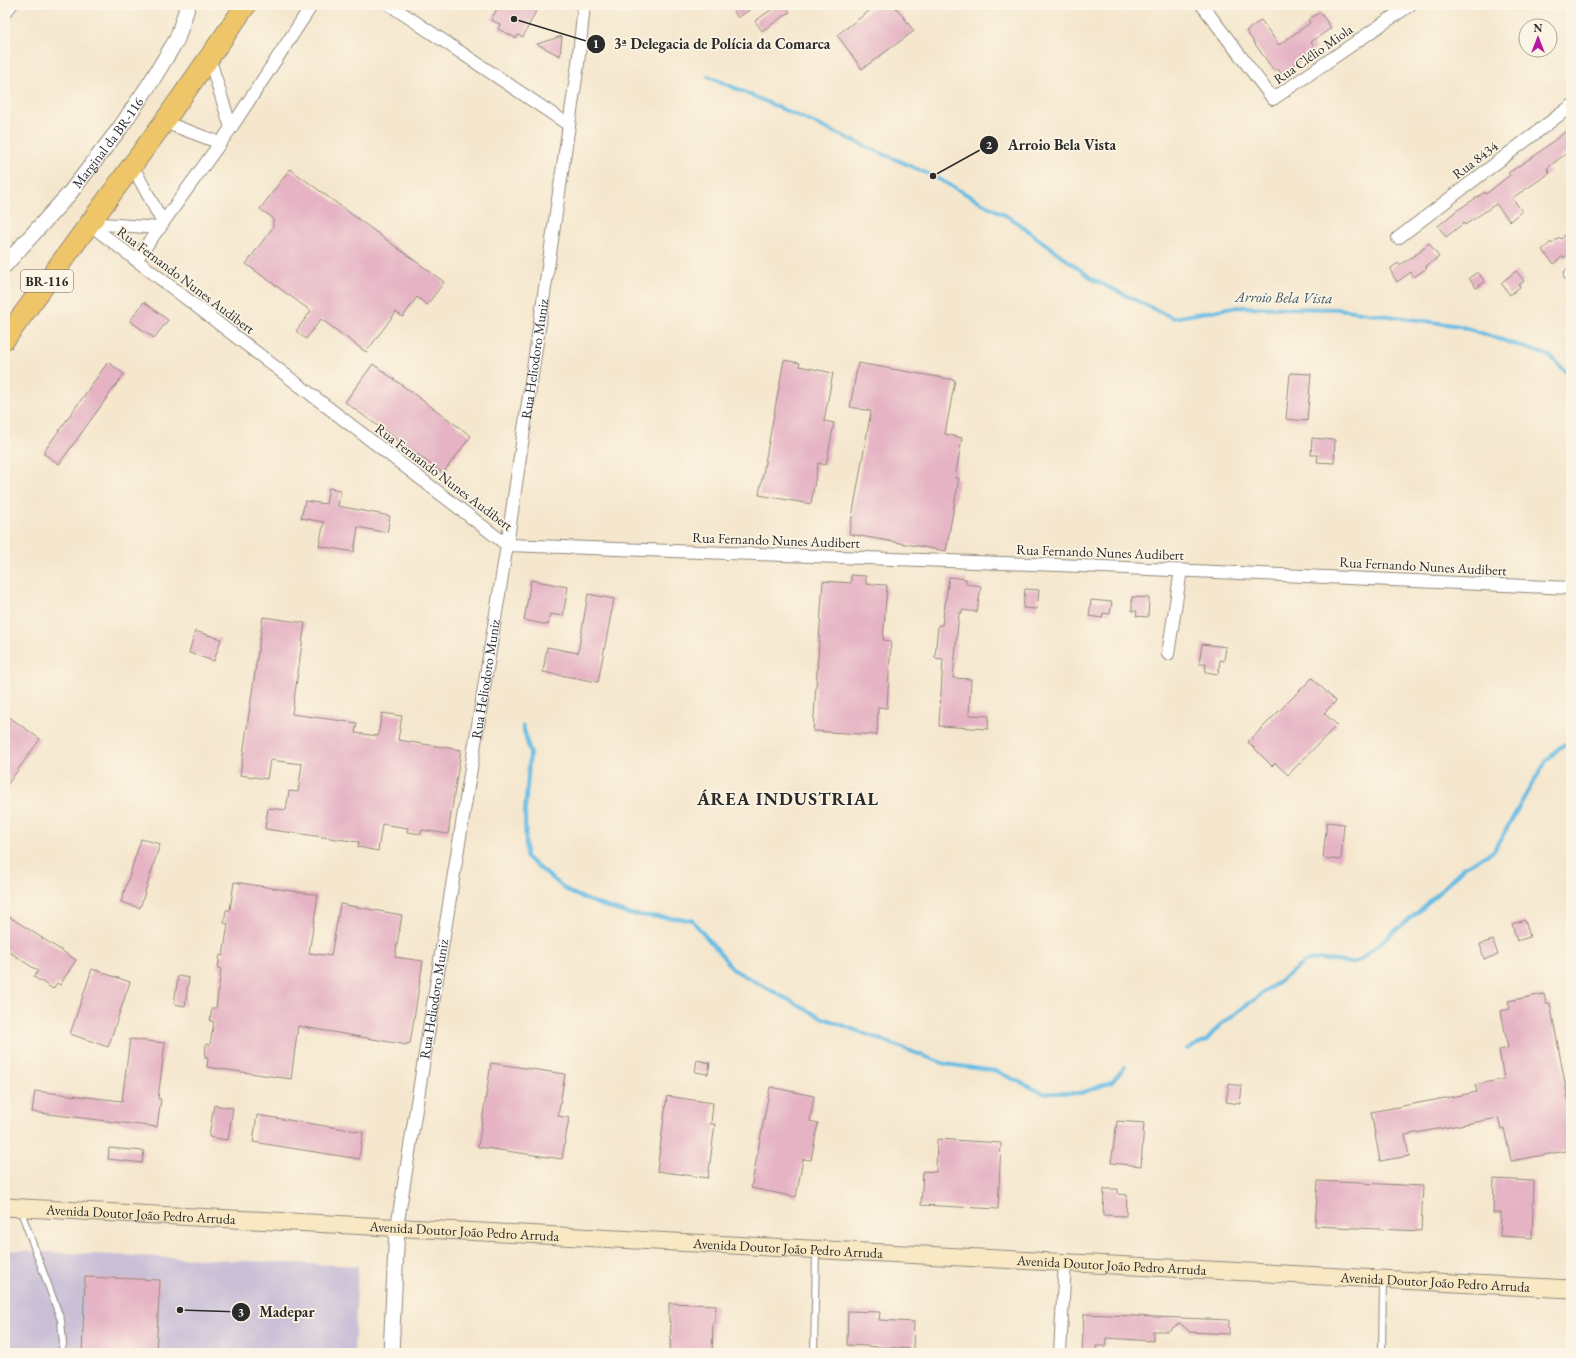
<svg xmlns="http://www.w3.org/2000/svg" width="1576" height="1358" viewBox="0 0 1576 1358" font-family="'EB Garamond',serif">
  <style>
    .industrial { fill: #c9bfd7 }
    .lines { fill: none; stroke-linecap: round; stroke-linejoin: round }
    .stream { stroke: #67bce3; stroke-width: 4 }
    .building { fill: #e5b3c4 }
    .service-casing { stroke: #90897c; stroke-width: 8 }
    .minor-casing { stroke: #90897c; stroke-width: 14 }
    .tertiary-casing { stroke: #90897c; stroke-width: 17 }
    .secondary-casing { stroke: #90897c; stroke-width: 19 }
    .trunk-casing { stroke: #90897c; stroke-width: 22 }
    .service { stroke: #fff; stroke-width: 6 }
    .minor { stroke: #fff; stroke-width: 12 }
    .tertiary { stroke: #fff; stroke-width: 15 }
    .secondary { stroke: #f8e8c3; stroke-width: 17 }
    .trunk { stroke: #eec569; stroke-width: 20 }
    .labels { text-anchor: middle; dominant-baseline: central; stroke-width: 3.5; stroke-linejoin: round; paint-order: stroke }
    .shield { fill: #fcf5e5; stroke: #6a6863; stroke-width: 1 }
    .shield-label { font-size: 13px; font-weight: bold; fill: #2b2b2b }
    .street-label { font-size: 14px; fill: #2b2b2b; stroke: #fcf5e5 }
    .water-label { font-size: 15px; font-style: italic; fill: #3d5662; stroke: #fcf5e5 }
    .district-label { font-size: 18px; font-weight: bold; letter-spacing: 1px; fill: #2b2b2b; stroke: #fcf5e5 }
    .leader { fill: none; stroke: #2b2b2b; stroke-width: 1.5 }
    .callout-dot { fill: #2b2b2b; stroke: #fcf5e5; stroke-width: 1.5 }
    .mark-label { font-size: 12px; text-anchor: middle; font-weight: bold; fill: #fff }
    .callout-label { font-size: 15px; text-anchor: middle; font-weight: bold; fill: #2b2b2b; stroke: #fcf5e5; stroke-width: 3.5; stroke-linejoin: round; paint-order: stroke }
  </style>
  <rect width="100%" height="100%" fill="#fcf5e5"/>
  <filter id="ink" filterUnits="userSpaceOnUse"><feTurbulence type="fractalNoise" baseFrequency=".025" numOctaves="2"/><feDisplacementMap in="SourceGraphic" scale="8" xChannelSelector="R" yChannelSelector="G"/><feConvolveMatrix kernelMatrix="1 2 1 2 8 2 1 2 1" color-interpolation-filters="sRGB"/></filter>
  <filter id="wash" filterUnits="userSpaceOnUse"><feTurbulence type="fractalNoise" baseFrequency=".012" numOctaves="4" result="noise"/><feDisplacementMap in="SourceGraphic" scale="16" xChannelSelector="R" yChannelSelector="G"/><feGaussianBlur stdDeviation="0.9" result="paint"/><feColorMatrix in="noise" values="0 0 0 0 0 0 0 0 0 0 0 0 0 0 0 0 0 1.4 0 .05"/><feComposite in="paint" operator="in"/></filter>
  <g filter="url(#wash)">
    <rect width="100%" height="100%" fill="#f5e7ce"/>
    <!-- industrial -->
    <path class="industrial" d="M5 1250 358 1266 354 1353H5Z"/>
    <g class="lines">
      <!-- stream -->
      <g class="stream">
        <path d="M708 76 933 176 1012 219 1094 280 1173 318 1235 307 1339 309 1460 326 1550 356 1571 377"/>
        <path d="M523 726 530 753 525 810 526 857 569 892 595 903 628 914 692 920 734 970 818 1016 945 1064 996 1071 1043 1093H1081L1112 1082 1125 1067"/>
        <path d="M1187 1049 1207 1040 1220 1025 1305 962 1318 959 1352 963 1358 961 1423 908 1464 867 1494 851 1529 789 1547 760 1559 748 1571 741"/>
      </g>
    </g>
    <g id="blocks">
      <!-- building -->
      <g class="building">
        <path d="M499 5H539L523 37 518 35 516 38 498 29 500 24 491 20Z"/>
        <path d="M730 5H756L738 18Z"/>
        <path d="M778 5H785L790 12 762 31 755 21Z"/>
        <path d="M877 5H894L914 31 862 69 837 35Z"/>
        <path d="M1320 12 1331 28 1311 42 1316 49 1293 65 1295 66 1282 75 1278 69 1274 71 1246 31 1261 20 1279 45 1310 23 1308 20Z"/>
        <path d="M562 36 560 56 537 44Z"/>
        <path d="M1571 127V150L1547 168 1550 173 1512 198 1522 211 1510 221 1496 204 1465 225 1464 223 1446 237 1438 226 1456 211 1485 192 1486 194 1510 175 1508 173 1537 154Z"/>
        <path d="M290 169 444 282 427 305 417 297 403 317 396 312 366 352 321 319 306 339 296 331 311 311 246 264 273 227V218L260 209Z"/>
        <path d="M1571 229V252L1564 258 1563 256 1554 264 1542 250 1551 242 1552 244 1559 237 1561 239Z"/>
        <path d="M1429 243 1439 257 1426 266 1427 268 1414 277 1411 272 1397 282 1392 274 1391 268 1398 263 1400 265 1421 251 1420 250Z"/>
        <path d="M1516 271 1524 281 1519 285 1520 287 1510 295 1501 283Z"/>
        <path d="M1478 272 1485 282 1476 288 1469 278Z"/>
        <path d="M144 302 168 320 154 338 130 321Z"/>
        <path d="M784 360 800 363 799 366 833 373 824 421 834 423 826 465 818 463 811 504 759 495Z"/>
        <path d="M108 362 124 374 59 464 43 453Z"/>
        <path d="M858 363 955 380 945 434 962 438 955 478H959L946 551 849 534 871 411 850 407Z"/>
        <path d="M373 364 471 436 443 473 345 402Z"/>
        <path d="M1290 373 1311 374 1307 421 1286 419Z"/>
        <path d="M1312 438 1335 440 1334 463 1317 462 1318 455H1311Z"/>
        <path d="M329 488 341 490 338 506 390 516 387 533 358 527 354 552 319 546 324 522 301 518 305 501 326 504Z"/>
        <path d="M851 575 866 576V584L887 585 883 640 891 641 887 708 878 707 877 735 813 731 823 581 851 583Z"/>
        <path d="M949 577 966 579V584L981 586 977 612 962 610V613H959L953 678 971 679 969 715 989 716 988 729 939 726 943 659 935 658 938 625H942Z"/>
        <path d="M531 580 568 587 563 616 550 614 548 625 524 620Z"/>
        <path d="M1025 589 1039 590 1037 609 1023 608Z"/>
        <path d="M588 594 614 599 598 682 543 672 547 647 578 653Z"/>
        <path d="M1132 597 1149 598 1148 617 1136 616 1137 611H1132Z"/>
        <path d="M1091 600 1112 602 1110 614 1103 613 1102 618 1089 616Z"/>
        <path d="M263 617 305 623 292 714 357 723 355 733 378 736 382 713 402 716 398 740 461 750 448 834 422 830 421 834 407 832 408 828 382 824 378 851 358 847 359 842 265 829 268 808 286 810 289 791 298 792 302 764 270 760 267 779 240 775Z"/>
        <path d="M195 631 221 639 214 661 189 653Z"/>
        <path d="M1202 644 1226 647 1224 661 1220 660 1218 674 1205 672 1206 664H1199Z"/>
        <path d="M1312 678 1336 701 1324 713 1337 725 1288 775 1275 763 1272 766 1248 742Z"/>
        <path d="M5 714 40 739 5 788Z"/>
        <path d="M1327 822 1344 824 1341 860 1323 858Z"/>
        <path d="M141 839 160 844 140 908 121 902Z"/>
        <path d="M234 882 318 895 309 953 331 956 340 904 402 915 395 957 423 961 410 1044 408 1043 407 1045 298 1026 291 1079 207 1067 208 1058H205L206 1044 210 1045 214 1022 210 1021 212 1008H216L221 969 218 968 220 955 223 956 228 924 224 923 226 910H230Z"/>
        <path d="M5 914 76 960 60 985 57 983 53 989 34 977 38 971 5 949Z"/>
        <path d="M1525 920 1530 937 1517 941 1512 924Z"/>
        <path d="M1493 940 1498 955 1484 959 1480 944Z"/>
        <path d="M92 969 130 982 108 1047 70 1034Z"/>
        <path d="M178 976 189 978 185 1006 174 1004Z"/>
        <path d="M1544 994 1546 1004 1550 1003 1571 1115V1150L1511 1161 1504 1128 1501 1129 1498 1118 1405 1135 1409 1156 1380 1161 1371 1112 1477 1092 1475 1085 1504 1079 1499 1050 1508 1048 1501 1011 1510 1009 1508 1001Z"/>
        <path d="M130 1039 165 1043 158 1099H161L157 1127 32 1112 35 1091 122 1101Z"/>
        <path d="M697 1060 710 1063 708 1074 695 1072Z"/>
        <path d="M491 1063 565 1074 558 1116 569 1118 562 1159 478 1147Z"/>
        <path d="M1229 1084 1242 1086 1240 1104 1226 1102Z"/>
        <path d="M770 1087 814 1096 810 1121 818 1123 811 1160 803 1159 796 1197 751 1188Z"/>
        <path d="M667 1096 713 1103 711 1124H715L708 1178 657 1171Z"/>
        <path d="M214 1105 233 1108 228 1140 209 1137Z"/>
        <path d="M257 1115 363 1132 359 1159 253 1142Z"/>
        <path d="M1117 1121 1144 1123 1141 1166 1111 1163Z"/>
        <path d="M937 1139 1001 1143 998 1209 921 1205 923 1171 936 1172Z"/>
        <path d="M109 1148 144 1151 142 1163 108 1159Z"/>
        <path d="M1494 1179 1534 1181 1532 1238 1500 1236 1501 1213H1493Z"/>
        <path d="M1318 1181 1423 1186 1421 1231 1315 1226Z"/>
        <path d="M1104 1189H1118V1194L1127 1195 1126 1216 1103 1215Z"/>
        <path d="M85 1277 160 1280 156 1353H82Z"/>
        <path d="M669 1303 716 1305 715 1323H713L712 1353H670L671 1322H669Z"/>
        <path d="M848 1311 880 1312 879 1320 914 1322 913 1349 847 1345Z"/>
        <path d="M1084 1314 1229 1320V1334L1190 1332 1180 1323 1168 1331H1153V1341L1106 1338 1105 1346H1096V1353H1082Z"/>
      </g>
    </g>
  </g>
  <g filter="url(#ink)">
    <use href="#blocks" fill-opacity="0" stroke="#90897c" stroke-width="1"/>
    <g class="lines">
      <!-- service casing -->
      <g class="service-casing">
        <g id="service">
          <path d="M5 17 15 5"/>
          <path d="M20 1209 61 1320 63 1344 61 1353"/>
          <path d="M814 1353 816 1251"/>
          <path d="M1382 1353 1383 1281"/>
        </g>
      </g>
      <!-- minor casing -->
      <g class="minor-casing">
        <g id="minor">
          <path d="M390 5 569 125"/>
          <path d="M1202 5 1273 99 1410 5"/>
          <path d="M209 57 231 128"/>
          <path d="M164 122 220 143"/>
          <path d="M132 165 163 223"/>
          <path d="M88 223 507 545 1058 565 1571 588"/>
          <path d="M88 223 160 228"/>
          <path d="M1398 238 1571 106"/>
          <path d="M136 260 231 128 312 5"/>
          <path d="M1570 275H1571"/>
          <path d="M1168 654 1181 570"/>
          <path id="s1" d="M397 1227 507 545 578 64 584 5"/>
          <path d="M1060 1353 1065 1262"/>
        </g>
      </g>
      <!-- tertiary casing -->
      <g class="tertiary-casing">
        <g id="tertiary">
          <path id="s2" d="M5 265 69 194 120 128 151 82 177 39 188 5"/>
          <path d="M391 1353 397 1227"/>
        </g>
      </g>
      <!-- secondary casing -->
      <g class="secondary-casing">
        <g id="secondary">
          <path id="s3" d="M5 1207 1571 1289"/>
        </g>
      </g>
      <!-- trunk casing -->
      <g class="trunk-casing">
        <path id="trunk" d="M5 339 164 122 246 5"/>
      </g>
      <!-- service -->
      <use href="#service" class="service"/>
      <!-- minor -->
      <use href="#minor" class="minor"/>
      <!-- tertiary -->
      <use href="#tertiary" class="tertiary"/>
      <!-- secondary -->
      <use href="#secondary" class="secondary"/>
      <!-- trunk -->
      <use href="#trunk" class="trunk"/>
    </g>
  </g>
  <g class="labels">
    <!-- shield labels -->
    <rect class="shield" x="21" y="270" width="52" height="22" rx="3"/>
    <g class="shield-label">
      <text x="47" y="281">BR-116</text>
    </g>
    <!-- street labels -->
    <g class="street-label">
      <text transform="translate(1313 54) rotate(-35)">Rua Clélio Miola</text>
      <text stroke="none"><textPath href="#s2" startOffset="160">Marginal da BR-116</textPath></text>
      <text transform="translate(1475 160) rotate(-37)">Rua 8434</text>
      <text transform="translate(186 280) rotate(37)">Rua Fernando Nunes Audibert</text>
      <text stroke="none"><textPath href="#s1" startOffset="879">Rua Heliodoro Muniz</textPath></text>
      <text transform="translate(444 477) rotate(37)">Rua Fernando Nunes Audibert</text>
      <text transform="translate(776 540) rotate(2)">Rua Fernando Nunes Audibert</text>
      <text transform="translate(1100 552) rotate(2)">Rua Fernando Nunes Audibert</text>
      <text transform="translate(1423 566) rotate(3)">Rua Fernando Nunes Audibert</text>
      <text stroke="none"><textPath href="#s1" startOffset="555">Rua Heliodoro Muniz</textPath></text>
      <text stroke="none"><textPath href="#s1" startOffset="231">Rua Heliodoro Muniz</textPath></text>
      <text stroke="none"><textPath href="#s3" startOffset="136">Avenida Doutor João Pedro Arruda</textPath></text>
      <text stroke="none"><textPath href="#s3" startOffset="460">Avenida Doutor João Pedro Arruda</textPath></text>
      <text stroke="none"><textPath href="#s3" startOffset="784">Avenida Doutor João Pedro Arruda</textPath></text>
      <text stroke="none"><textPath href="#s3" startOffset="1108">Avenida Doutor João Pedro Arruda</textPath></text>
      <text stroke="none"><textPath href="#s3" startOffset="1432">Avenida Doutor João Pedro Arruda</textPath></text>
    </g>
    <!-- water labels -->
    <g class="water-label">
      <text transform="translate(1284 297) rotate(1)">Arroio Bela Vista</text>
    </g>
    <!-- district labels -->
    <g class="district-label">
      <text x="788" y="798">ÁREA INDUSTRIAL</text>
    </g>
  </g>
  <!-- callouts -->
  <path class="leader" d="M514 19L596 44M933 176L989 145M180 1310L241 1312"/>
  <g class="callout-dot">
    <circle cx="514" cy="19" r="4"/>
    <circle cx="933" cy="176" r="4"/>
    <circle cx="180" cy="1310" r="4"/>
    <circle cx="596" cy="44" r="10"/>
    <circle cx="989" cy="145" r="10"/>
    <circle cx="241" cy="1312" r="10"/>
  </g>
  <g class="mark-label">
    <text x="596" y="48">1</text>
    <text x="989" y="149">2</text>
    <text x="241" y="1316">3</text>
  </g>
  <g class="callout-label">
    <text x="722" y="49">3ª Delegacia de Polícia da Comarca</text>
    <text x="1062" y="150">Arroio Bela Vista</text>
    <text x="287" y="1317">Madepar</text>
  </g>
  <!-- margin -->
  <rect width="1576" height="1358" fill="none" stroke="#fcf5e5" stroke-width="20"/>
  <!-- north arrow -->
  <g transform="translate(1538 38)"><circle r="19" fill="#fcf5e5" stroke="#a8a49b"/>
  <path d="M0-3L7 15L0 10L-7 15Z" fill="#b5179e"/>
  <text y="-6" font-size="11" font-weight="bold" text-anchor="middle" fill="#2b2b2b">N</text>
  </g>
</svg>
